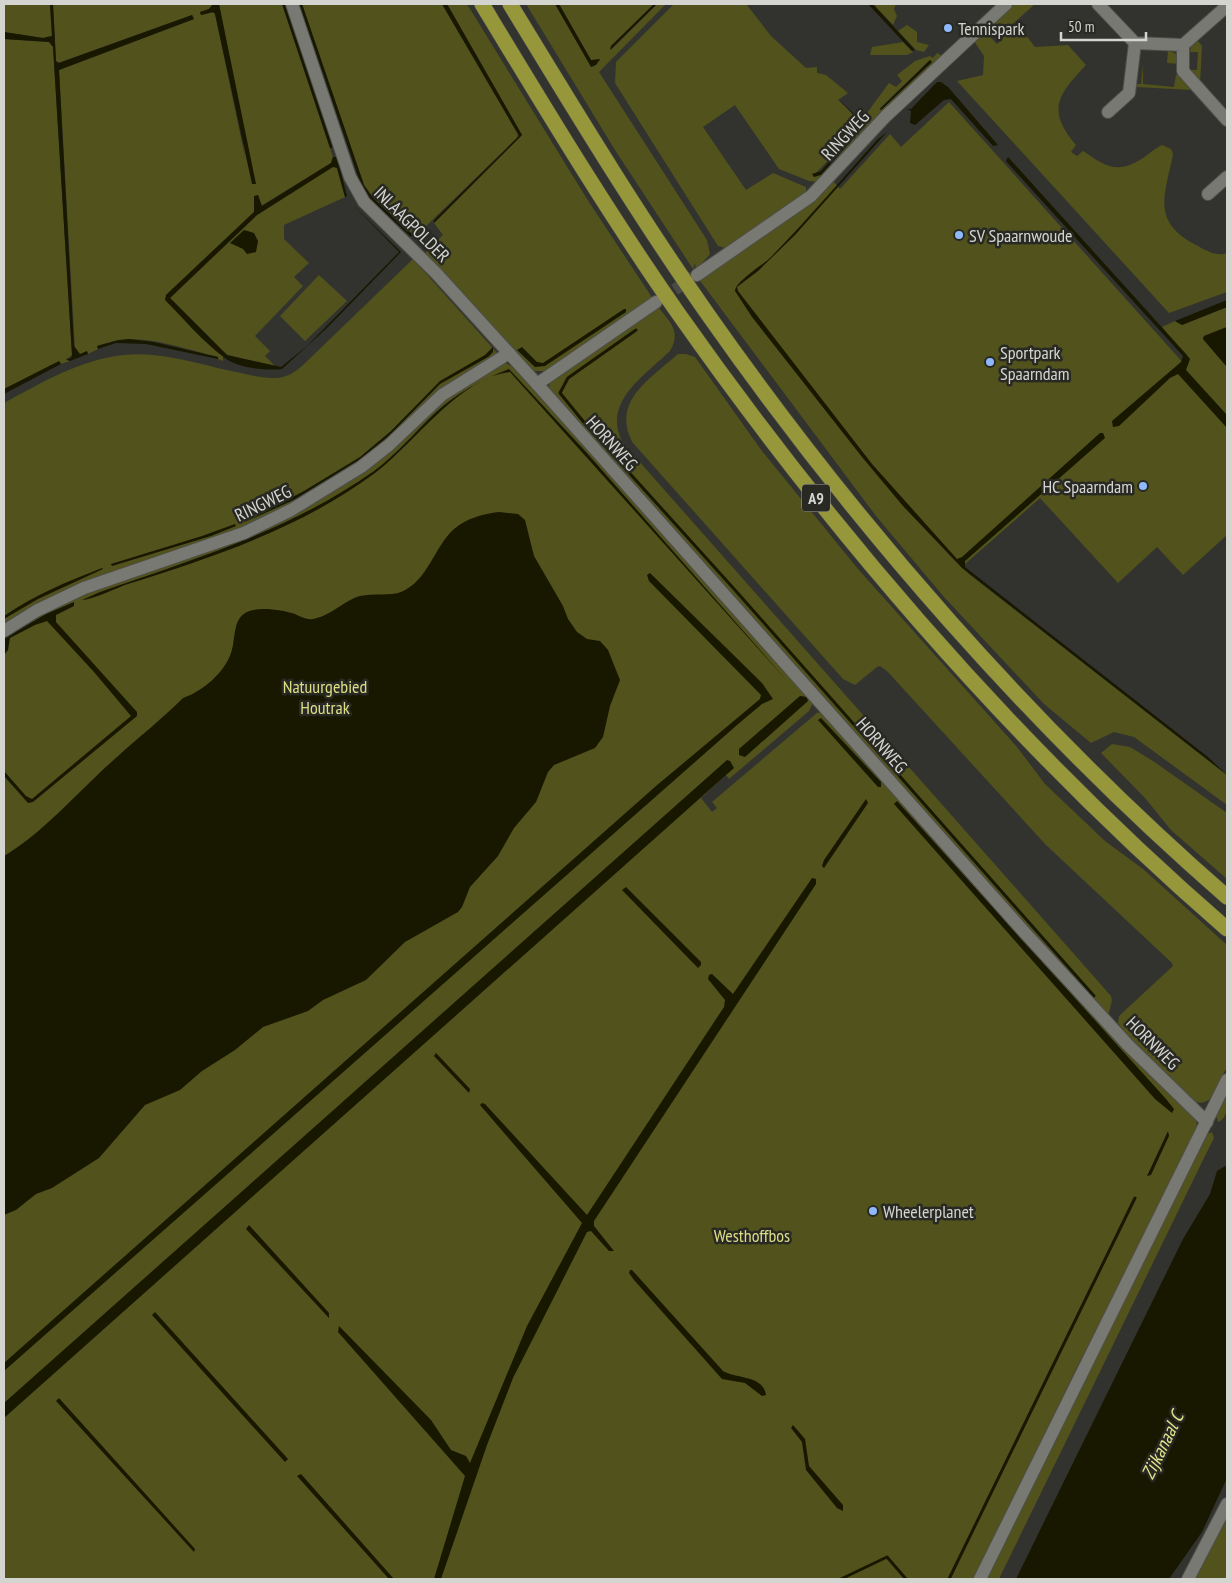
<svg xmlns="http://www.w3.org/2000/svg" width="1231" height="1583" viewBox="0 0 1231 1583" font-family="'PT Sans Narrow',sans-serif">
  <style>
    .green { fill: #52521c; fill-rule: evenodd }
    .water { fill: #181700 }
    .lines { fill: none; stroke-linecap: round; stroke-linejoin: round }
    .stream { stroke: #181700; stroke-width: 3 }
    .minor-tunnel { stroke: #4a4b46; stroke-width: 12; stroke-dasharray: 12 6; stroke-linecap: butt }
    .minor-casing { stroke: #4e4f4a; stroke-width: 14 }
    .highway-casing { stroke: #4e4f4a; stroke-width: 16 }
    .minor { stroke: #797974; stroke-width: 12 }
    .highway { stroke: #96963a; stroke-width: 15 }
    .poi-dot { fill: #8eb9fd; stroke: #292924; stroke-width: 2 }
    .labels { text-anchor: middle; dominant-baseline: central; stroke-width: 5; stroke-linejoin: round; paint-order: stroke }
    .shield { fill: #292924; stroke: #a1a19d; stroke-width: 1 }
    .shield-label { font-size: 16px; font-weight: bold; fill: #d4d4d1 }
    .poi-label { font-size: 18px; fill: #d4d4d1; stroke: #292924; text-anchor: start }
    .street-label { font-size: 18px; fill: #d4d4d1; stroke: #292924 }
    .park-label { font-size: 18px; fill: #dcde85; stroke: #292924 }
    .water-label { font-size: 19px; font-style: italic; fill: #e3e68c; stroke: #292924 }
  </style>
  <rect width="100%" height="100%" fill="#32332e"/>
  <!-- green -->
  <g class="green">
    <path d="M4 4H50L52 36 43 38 4 32Z"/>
    <path d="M53 4H213L209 9 200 12 201 15 214 12 215 14 245 157 235 86 219 4H282L333 157 331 163 261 206 258 195 254 212 166 295 223 356V361L218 359V357C188 350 151 336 120 340 112 341 104 344 97 346L98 349 88 354 87 351 80 355 75 350 59 70 194 19 192 15 58 63 56 61Z"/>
    <path d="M302 4H442L518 133 517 138 418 234H412L373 198 364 185Z"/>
    <path d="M447 4H467L587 199 653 299 546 371H534L425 253 443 235 434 223 522 135Z"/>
    <path d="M526 4H555L592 67 600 60H591L559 4H654L611 46V50L657 4H666L599 72 707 240 710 254 696 270 695 263 693 269 615 150Z"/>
    <path d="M674 4 747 5 771 36 806 68 817 67V73L826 75 848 93 838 100 863 124 815 174 822 175 865 125 861 121 889 83 896 87 902 81 897 75 915 61 930 56 933 58 937 53 941 55V60L819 182 809 181 779 169 735 105 703 127 746 190 773 173 806 187V194L725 248 718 246 615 83 616 62ZM930 60 932 62 881 110 880 108Z"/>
    <path d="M873 4H896L894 9 897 16 893 25Z"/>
    <path d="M1014 4H1035L997 38 988 28Z"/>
    <path d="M1017 24 1035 47 1068 45 1086 65C1058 95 1046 110 1076 145L1071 152 1077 156 1083 151C1105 166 1117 175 1143 158 1149 154 1154 149 1162 145L1171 149 1173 154C1165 196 1150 222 1198 246 1206 251 1218 257 1227 253V292L1169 313 957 81 983 75 984 56 974 41 985 31 997 44Z"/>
    <path d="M907 25 917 32V42L929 45 924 52 916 50 898 31Z"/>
    <path d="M4 39 49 42 53 46 72 355 66 360 70 361 61 364 59 362 4 389Z"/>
    <path d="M1198 41 1202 46 1200 84 1189 70H1197L1198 52H1190L1191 46Z"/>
    <path d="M903 42 913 52 907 55H870L872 47Z"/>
    <path d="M1168 51C1176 53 1180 55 1180 64L1167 63Z"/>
    <path d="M1143 64V84L1174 87 1176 75H1181L1192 90 1136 87V84H1141Z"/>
    <path d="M949 102 1186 366 1189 362 1162 327 1175 321 1182 325 1227 307V327L1204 336 1203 339 1227 367V535L1183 575 1157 547 1118 583 1040 498 964 565 969 574 1227 775V805L1134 737 1114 732 1091 743 1044 704 944 597 876 516 698 278 833 181 840 189 890 134 901 147Z"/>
    <path d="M333 166 337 168 345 197 284 225V239L309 263 294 277 303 286 255 336 270 351 265 356 276 367 227 355 170 298 257 215Z"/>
    <path d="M413 259 507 364 515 367 813 703 809 711 729 779 726 775 701 798 712 812 717 808 712 802 817 713 823 712 1196 1119 1197 1127 1187 1152 1077 1367 974 1579H4V403C41 383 81 359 124 355 162 351 204 366 241 373 255 376 272 381 286 376 292 374 297 370 302 366Z"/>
    <path d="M319 275 347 301 305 341 280 316Z"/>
    <path d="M657 305C669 322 682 330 670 351 644 376 601 403 623 443L1111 996 1112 1000 1109 1013 1106 1014 1088 995 548 388 550 382Z"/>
    <path d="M678 354H686L695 357 762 451 858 569 1017 747 1045 784 1105 841 1143 869 1227 945V1067L1210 1099C1206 1102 1201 1104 1196 1102 1184 1098 1125 1035 1118 1023L1119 1016 1173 966 1172 963 1046 845 887 671 880 666 877 667 855 685 843 679 633 443C610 402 651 378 678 354Z"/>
    <path d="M1112 744 1130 747 1153 761 1227 813V879L1171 830 1145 798 1101 753Z"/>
    <path d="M1227 1093C1227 1103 1229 1118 1218 1122L1216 1115Z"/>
    <path d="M1212 1132 1214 1138 1204 1158 999 1579H985L1148 1247 1207 1134Z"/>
    <path d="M1227 1510V1579H1194Z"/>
  </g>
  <!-- water -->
  <g class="water">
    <path d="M50 4H53L56 61 59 63 192 15 194 19 59 70 74 346 80 354 87 351 88 354 70 361 66 359 71 358 72 355 53 47 49 42 4 39V32L43 38 52 36Z"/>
    <path d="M213 4H219L256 184H252L215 14 213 12 201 15 200 12 209 9Z"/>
    <path d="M282 4H285L334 147 330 148Z"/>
    <path d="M299 4H302L364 185 373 198 412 234 416 235 421 231 417 237 410 236 371 200 362 188Z"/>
    <path d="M442 4H447L522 135 434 223V220L519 136Z"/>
    <path d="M555 4H559L591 60 600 59 596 65 591 67Z"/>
    <path d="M654 4H657L610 50 611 46Z"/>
    <path d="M868 4H873L915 50 912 51Z"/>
    <path d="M930 60 932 62 881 110 880 109Z"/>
    <path d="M937 82H941L948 87 998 145 993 146 951 99 944 100 915 125 910 123 911 111 907 109H911Z"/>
    <path d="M839 99 865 125 821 175 814 177 812 174 821 171 862 124Z"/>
    <path d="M887 132 795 235 758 271 737 287 738 291 872 464 957 559 962 557 1100 433H1103L1105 438 965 561V567L1208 757 1227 775 962 568 903 506 862 457 752 317 735 291C736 281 763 265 771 257 808 219 842 179 878 139Z"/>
    <path d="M333 157H337L347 196 345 197 337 168 333 167 257 215 170 298 227 355 281 367 307 346 399 252 354 206 401 252 327 328 282 369C267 371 237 368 225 358 203 342 184 319 165 300L166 295 254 212V196L258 195 262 206 331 163Z"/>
    <path d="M1008 157 1186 354 1190 359 1186 370 1227 415V428L1178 374 1170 378 1119 426 1113 427 1112 421 1181 362 1183 356 1013 169 1006 161Z"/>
    <path d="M244 230 254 233 258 241 256 252 247 254 243 249 230 243Z"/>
    <path d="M1227 300V307L1182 325 1175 321Z"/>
    <path d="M624 309H626V312L545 366 535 367 517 350 522 347 537 362 543 363Z"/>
    <path d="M1227 327V367L1203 339 1204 336Z"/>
    <path d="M129 339 154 342 218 357V359L146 344 116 343 98 349 97 346 119 340Z"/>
    <path d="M493 347V352L488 357 440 384 388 437 361 459 296 499 243 523 304 491 360 457 391 431 440 381 485 355Z"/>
    <path d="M59 361 61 364 4 394V389Z"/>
    <path d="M509 369 586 452 789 683 510 372C460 377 414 444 375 473 301 528 214 557 128 584 116 588 92 600 82 600L100 592C197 558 289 531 374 471 397 454 414 433 434 414 456 393 481 380 509 369Z"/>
    <path d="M499 512 518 514 525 520 534 556 563 606 568 619 577 632 587 639 600 641 608 650 620 680 610 706 603 737 595 748 554 765 548 772 536 802 514 828 498 856 470 887 462 907 458 912 405 942 366 980 323 1000 308 1011 263 1027 235 1050 202 1071 180 1090 145 1105 99 1158 52 1188 36 1194 16 1210 4 1215V856C47 830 79 790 117 757 139 737 162 719 183 698 203 691 224 673 231 653 236 640 232 619 247 612 259 606 283 610 295 614 301 617 307 620 313 619 331 616 343 601 360 596 373 593 392 596 401 592 428 581 434 547 454 529 467 518 483 514 499 512Z"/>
    <path d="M235 524 236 526 211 536 112 566 111 564 202 536Z"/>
    <path d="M102 568 103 569 38 599 4 619V616C34 595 69 581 102 568Z"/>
    <path d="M650 573 762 683 773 699 762 704 737 725 4 1371V1363L656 786 760 699 761 695 649 581 647 575Z"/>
    <path d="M74 602V606L56 615V622L137 712V716L33 802 28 803 4 776V771L26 796 32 799 131 716 94 672 47 621 35 625 10 638 8 650 4 655V638L46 614Z"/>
    <path d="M800 696 807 697 808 701 745 757 739 755V749Z"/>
    <path d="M821 718 881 782V787H878L818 720Z"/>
    <path d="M727 760 730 761 734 768 726 775 4 1418V1403Z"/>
    <path d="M866 799 868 803 824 868 822 866 824 860Z"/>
    <path d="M897 801 1166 1099 1174 1109 1172 1113 1155 1099 894 804Z"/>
    <path d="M812 878 816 879V884L594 1221V1226L614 1251H609L591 1231 587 1232 513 1378 487 1445 441 1579H434L465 1476 338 1332 339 1326 431 1420 451 1450 466 1456 470 1463 527 1326 582 1223 480 1105 482 1103 485 1104 587 1215 724 1007 725 1000 708 979 709 975 712 974 733 994Z"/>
    <path d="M626 887 701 962V965L698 968 622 890Z"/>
    <path d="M436 1053 470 1089 469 1093 434 1056Z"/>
    <path d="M1168 1131 1169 1136 1151 1175 1147 1176Z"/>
    <path d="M1227 1165V1478L1202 1532 1169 1579H1016L1183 1239 1210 1194 1217 1171Z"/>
    <path d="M249 1225 329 1313V1318L246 1229Z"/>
    <path d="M630 1270H632L723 1371C737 1379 763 1375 766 1395L762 1396 745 1383 722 1379 634 1280 629 1273Z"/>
    <path d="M155 1312 288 1459 285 1462 152 1315Z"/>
    <path d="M59 1398 195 1549 194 1552 56 1401Z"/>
    <path d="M793 1425 805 1439 809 1466 843 1505V1511L837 1508 806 1470 802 1442 791 1428Z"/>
    <path d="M301 1474 394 1579H389L297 1476Z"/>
  </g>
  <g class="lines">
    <!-- stream -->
    <g class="stream">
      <path d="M636 330 568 378 560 393 587 426 735 590 1094 996"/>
      <path d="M841 1579 887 1557 906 1579"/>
      <path d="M949 1579 1135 1198"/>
    </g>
    <!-- minor-tunnel -->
    <path class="minor-tunnel" d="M660 300 693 277"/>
    <!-- minor casing -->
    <g class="minor-casing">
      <g id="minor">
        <path d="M292 4 350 177 364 202 436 273 537 384 1025 933 1128 1045 1207 1122"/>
        <path d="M1098 4 1135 43 1183 45V71L1227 120"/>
        <path d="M1183 45 1227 6"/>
        <path d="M1108 112 1129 93 1135 43"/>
        <path d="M1208 194 1227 177"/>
        <path d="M697 275 811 196 885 117 1006 4"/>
        <path d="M537 384 656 302"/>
        <path d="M4 631 36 611 84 588 244 533 291 510 361 467 389 445 442 395 509 353"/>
        <path d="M980 1579 1227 1080"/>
        <path d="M1188 1579 1227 1504"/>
      </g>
    </g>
    <!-- highway casing -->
    <g class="highway-casing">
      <g id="highway">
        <path d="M482 4C545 108 608 213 678 313 837 539 1018 748 1227 929"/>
        <path d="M510 4C574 109 638 215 709 316 857 527 1033 728 1227 897"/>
      </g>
    </g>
    <!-- minor -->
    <use href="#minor" class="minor"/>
    <!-- highway -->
    <use href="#highway" class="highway"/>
  </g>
  <!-- markers -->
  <g class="poi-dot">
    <circle cx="948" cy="28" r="5"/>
    <circle cx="959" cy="235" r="5"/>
    <circle cx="990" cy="362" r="5"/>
    <circle cx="1143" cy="486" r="5"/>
    <circle cx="873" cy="1211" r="5"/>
  </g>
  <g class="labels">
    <!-- shield labels -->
    <rect class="shield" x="802" y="484.5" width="28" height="27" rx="4"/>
    <g class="shield-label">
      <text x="816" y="498">A9</text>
    </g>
    <!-- poi labels -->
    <g class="poi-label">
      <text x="958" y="28">Tennispark</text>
      <text x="969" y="235">SV Spaarnwoude</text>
      <text x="1000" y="352">Sportpark<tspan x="1000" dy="21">Spaarndam</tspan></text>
      <text x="1133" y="486" text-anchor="end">HC Spaarndam</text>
      <text x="883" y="1211">Wheelerplanet</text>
    </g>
    <!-- street labels -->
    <g class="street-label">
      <text transform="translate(845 135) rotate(-47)">RINGWEG</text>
      <text transform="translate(412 224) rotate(45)">INLAAGPOLDER</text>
      <text transform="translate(612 443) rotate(48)">HORNWEG</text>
      <text transform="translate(263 503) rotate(-26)">RINGWEG</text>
      <text transform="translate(882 745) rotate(49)">HORNWEG</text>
      <text transform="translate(1153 1043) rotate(45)">HORNWEG</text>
    </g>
    <!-- park labels -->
    <g class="park-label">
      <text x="325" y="686">Natuurgebied<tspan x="325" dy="21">Houtrak</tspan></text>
      <text x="752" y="1235">Westhoffbos</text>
    </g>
    <!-- water labels -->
    <g class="water-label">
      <text transform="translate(1162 1445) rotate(-64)">Zijkanaal C</text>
    </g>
  </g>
  <!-- border -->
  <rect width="1231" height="1583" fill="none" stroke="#d4d4d1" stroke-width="10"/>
  <!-- scale -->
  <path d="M1061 32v8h85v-8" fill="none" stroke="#d4d4d1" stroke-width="2.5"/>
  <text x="1068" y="32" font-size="15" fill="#d4d4d1" stroke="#292924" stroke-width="4" paint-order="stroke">50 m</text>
</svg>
